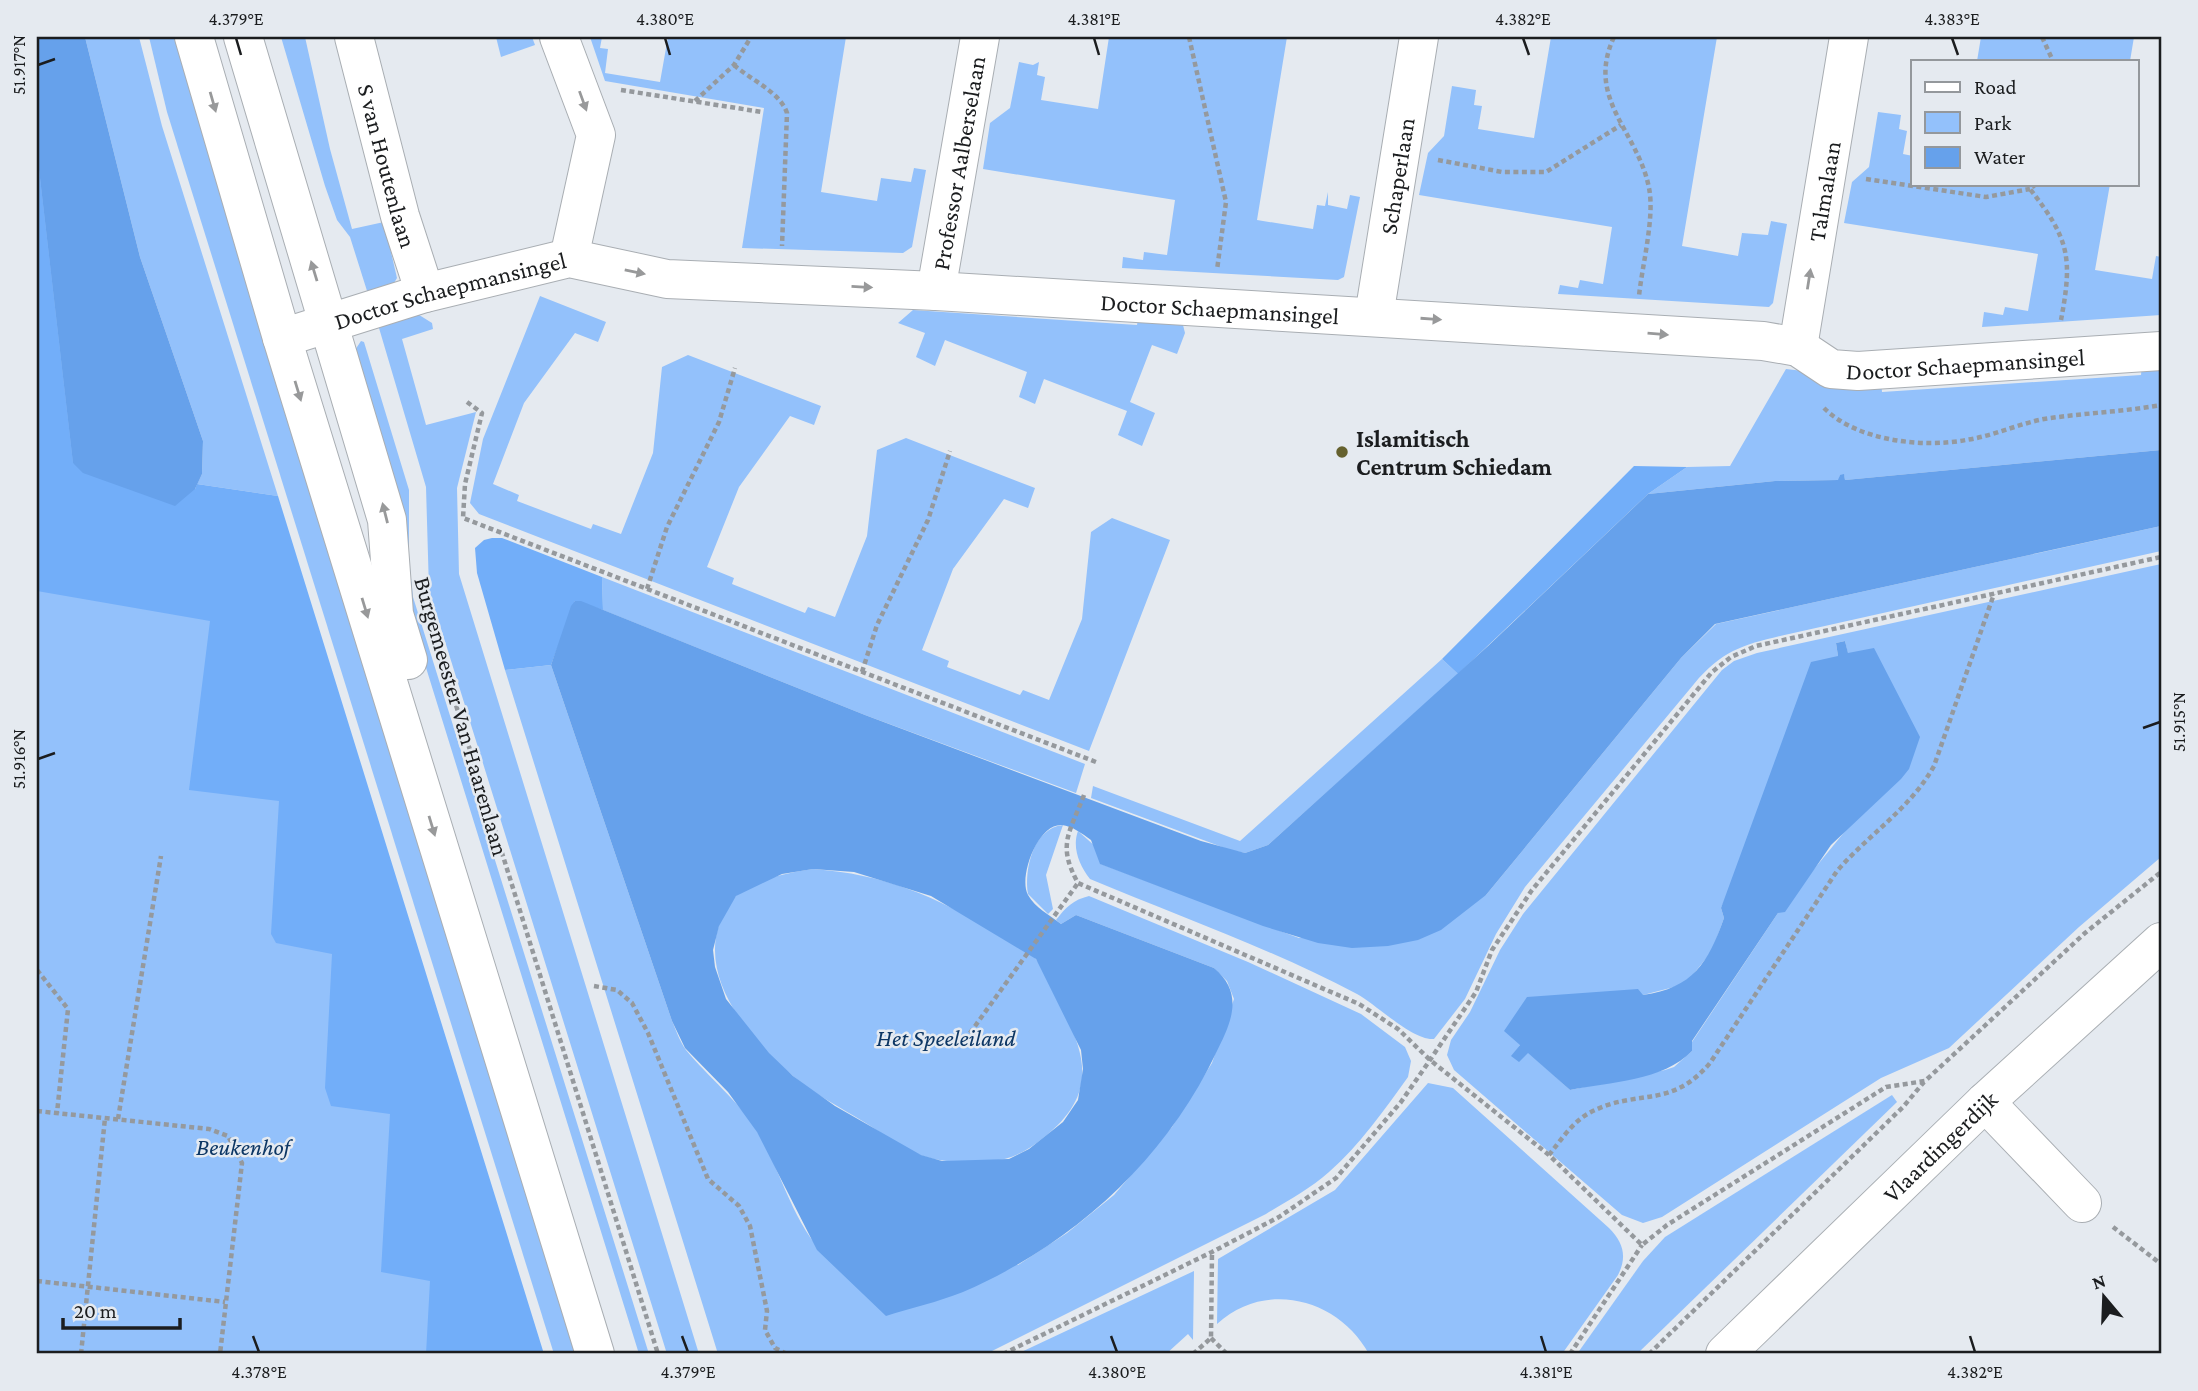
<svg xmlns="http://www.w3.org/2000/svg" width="2198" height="1391" viewBox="0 0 2198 1391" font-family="'Crimson Pro',serif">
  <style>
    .green { fill: #93c1fb; fill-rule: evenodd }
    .forest { fill: #72aef9 }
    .water { fill: #66a1eb; fill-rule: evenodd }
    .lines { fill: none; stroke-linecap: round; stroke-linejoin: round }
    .minor-casing { stroke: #a9aeb3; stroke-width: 40 }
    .secondary-casing { stroke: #a9aeb3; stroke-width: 40 }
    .path { stroke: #95999d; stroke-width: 4.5; stroke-dasharray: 5 3.5; stroke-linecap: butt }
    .minor { stroke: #fff; stroke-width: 38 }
    .secondary { stroke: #fff; stroke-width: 38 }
    .oneway { fill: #98999a }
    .ticks { fill: none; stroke: #1b1d1f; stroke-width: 2.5 }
    .poi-dot { fill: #65612e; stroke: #e5eaf0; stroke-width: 2.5 }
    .labels { text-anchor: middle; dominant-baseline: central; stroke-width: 5; stroke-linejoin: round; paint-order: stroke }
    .street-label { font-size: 24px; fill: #1b1d1f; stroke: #e5eaf0 }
    .poi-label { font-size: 24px; font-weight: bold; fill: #1b1d1f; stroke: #e5eaf0; text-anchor: start }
    .park-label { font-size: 24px; font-style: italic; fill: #0c3664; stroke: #e5eaf0 }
    .neatline { fill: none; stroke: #1b1d1f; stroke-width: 2.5 }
    .ticks-label { font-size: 18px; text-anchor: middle; fill: #1b1d1f }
  </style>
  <rect width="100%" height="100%" fill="#e5eaf0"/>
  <!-- green -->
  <g class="green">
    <path d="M85 37H139L162 126 278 496 197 484 202 474 203 441 140 257Z"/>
    <path d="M149 37H182L587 1354H554L167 112Z"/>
    <path d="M281 37H305L330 149 352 229 384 222 397 278 394 283 368 294 350 237 337 220 325 186Z"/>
    <path d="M496 37H532L535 45 501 57Z"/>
    <path d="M590 37H602L600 48 608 49 605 73 660 82 668 37H846L821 192 877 201 881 178 911 182 914 168 926 170 912 247 903 253 742 248 764 108 605 81Z"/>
    <path d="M1109 37H1287L1257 220 1313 229 1317 205 1325 206 1328 192V205L1347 209 1350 195 1360 197 1344 277 1338 280 1122 268 1123 257 1143 260 1144 252 1167 255 1175 200 983 169 990 123 1010 108 1019 62 1033 65 1039 62 1037 75 1045 77 1041 100 1098 109Z"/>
    <path d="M1551 37H1717L1682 246 1738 256 1742 233 1768 235 1771 221 1787 224 1773 303 1769 307 1558 294 1560 285 1578 288 1580 280 1603 284 1612 227 1419 195 1428 153 1444 136 1452 86 1476 90 1474 105 1482 106 1478 129 1534 138Z"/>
    <path d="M1981 37H2134L2130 61H1977Z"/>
    <path d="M37 100 522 1354H37Z"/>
    <path d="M1878 112 1901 115 1899 129 1907 131 1903 154 1913 156V184H2110L2095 270 2152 279 2156 256 2161 257V315L1982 327 1984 312 2003 315 2005 307 2028 311 2038 254 1844 223 1852 182 1869 167Z"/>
    <path d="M540 296 606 322 598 342 575 333 524 403 493 484 519 495 517 501 591 529 593 524 621 534 653 453 662 367 688 355 821 406 814 425 790 416 739 487 707 567 734 578 732 584 805 613 808 607 835 617 867 536 877 450 906 438 1035 488 1028 508 1004 499 953 569 922 650 949 661 947 667 1020 695 1023 690 1049 700 1082 619 1091 532 1112 518 1170 540 1089 751 479 514 470 503 483 439Z"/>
    <path d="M913 310 1137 325 1139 313 1182 321 1185 333 1177 354 1152 345 1130 402 1155 413 1142 446 1118 435 1127 411 1044 379 1035 404 1019 397 1027 372 945 340 935 366 916 357 925 333 898 323Z"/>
    <path d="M416 313 432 323 433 329 402 339 426 425 476 412 457 488 459 574 699 1354H667L429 590 426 487 379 328Z"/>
    <path d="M361 341 364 342 409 490V559L413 597 649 1354H639L405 600 355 350Z"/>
    <path d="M2161 361V450L1845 480 1844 475H1840L1839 480 1775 481 1648 494 1687 467 1730 466 1786 369 1881 380 1882 392 2141 375 2142 363Z"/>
    <path d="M2161 526V551L1789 634C1746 644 1723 649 1694 684L1525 887 1496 934 1465 999 1434 1039C1413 1041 1377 1005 1357 994 1272 949 1178 916 1090 879 1079 865 1072 847 1078 831L1096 847 1101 864 1299 938 1486 895 1681 658 1716 624Z"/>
    <path d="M2161 564V857L2079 927 1949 1048 1881 1078 1662 1217 1643 1223 1622 1215 1454 1070 1447 1055 1451 1040 1470 1012 1500 950 1523 914 1722 670 1734 661 1757 653ZM1845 641 1848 654 1851 824 1778 913 1692 1042V1051L1674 1067 1665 1070 1570 1090 1528 1052 1512 1056 1520 1045 1643 995 1678 986 1691 977 1712 951 1724 918 1721 908 1838 656 1836 643Z"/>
    <path d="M602 577 1085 764 1076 793 865 715 603 610Z"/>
    <path d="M1442 659 1458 674 1268 845 1245 853 1230 850 1091 798 1093 786 1240 841Z"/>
    <path d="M551 665 672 1021C676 1030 680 1042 686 1050 709 1078 738 1100 757 1131 784 1176 794 1231 835 1265H1018L1067 1233 1114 1195 1172 1127 1212 1063 1234 999 1227 981 1214 968 1076 915 1061 924 1056 920C1066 907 1073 900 1089 896L1248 962 1361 1014 1405 1047 1411 1061 1408 1077C1385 1109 1359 1146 1329 1172 1310 1189 1287 1201 1266 1214L986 1354H718L505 670Z"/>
    <path d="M1063 825 1046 875 1053 909 1048 914 1028 894C1024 870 1033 828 1063 825Z"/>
    <path d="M813 869C884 874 935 896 995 932 1008 940 1025 947 1035 958 1044 968 1050 987 1057 1000 1088 1055 1098 1095 1043 1138 1027 1151 1013 1159 991 1161 969 1163 945 1163 923 1156 903 1149 882 1133 864 1122 840 1107 815 1095 793 1076 743 1034 683 960 735 897 749 880 792 872 813 869Z"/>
    <path d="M1428 1083 1453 1088 1609 1228C1624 1243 1627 1257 1618 1275L1562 1354H1369C1339 1299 1266 1279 1217 1324L1218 1259 1335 1190Z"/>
    <path d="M1892 1095 1897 1102 1637 1354H1577L1643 1261 1665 1237Z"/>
    <path d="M1194 1271 1193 1340 1188 1334 1166 1354H1017Z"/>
  </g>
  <!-- forest -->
  <g class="forest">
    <path d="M37 152 73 463 195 489 197 484 278 496 544 1354H426L430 1281 381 1272 390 1114 331 1106 325 1088 332 954 276 943 271 934 279 801 189 790 210 621 37 591Z"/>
    <path d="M1634 466 1687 467 1648 494 1458 674 1442 659Z"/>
    <path d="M492 538H502L602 577 603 610 575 601 551 665 505 670 477 573 475 548 484 540Z"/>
  </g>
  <!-- water -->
  <g class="water">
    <path d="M37 37H85L140 257 203 441 202 474 195 489 175 506 83 473 73 463 37 152Z"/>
    <path d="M2161 450V526L1715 624 1681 658 1486 895 1441 930 1418 940 1388 946 1352 948 1318 943 1263 926 1100 864 1091 840C1083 834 1072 826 1062 825 1038 823 1018 877 1028 895 1035 908 1050 915 1061 924L1076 915 1214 968C1245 994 1231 1023 1216 1053 1165 1161 1072 1245 963 1292 938 1302 911 1308 886 1316L817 1250 757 1132 728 1092 685 1048 672 1021 551 665 571 606 575 601H581L865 715 1201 841 1245 853 1268 845 1488 646 1648 494 1775 481 1838 480 1840 475 1844 474 1845 480ZM813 869 854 872 931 896 1036 959 1081 1050 1083 1069 1078 1100 1063 1122 1029 1149 1009 1159 942 1161 921 1155 835 1106 793 1076 769 1053 726 999 715 967 713 950 719 926 736 896 782 874Z"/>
    <path d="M1845 641 1848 653 1874 648 1920 737 1909 769 1901 779 1831 845 1785 912 1778 913 1692 1041V1051C1663 1081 1610 1082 1570 1090L1528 1053 1519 1062 1511 1056 1520 1045 1504 1031 1527 997 1638 989 1643 995C1693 988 1708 963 1724 918L1721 908 1811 662 1838 656 1836 643Z"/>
  </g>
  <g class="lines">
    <!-- minor casing -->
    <g class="minor-casing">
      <g id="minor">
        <path id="s1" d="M354 37 400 216 425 293"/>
        <path d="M559 37 596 135 569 258"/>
        <path id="s2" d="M936 291 980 37"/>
        <path id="s3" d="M1374 316 1419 37"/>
        <path id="s4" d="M282 338 425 293 569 258 667 279 936 291 1763 341 1798 347 1831 369 1858 371 2161 351"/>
        <path id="s5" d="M1798 347 1849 37"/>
        <path d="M1985 1102 2082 1203"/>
        <path id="s6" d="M1725 1354 1985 1102 2161 942"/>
      </g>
    </g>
    <!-- secondary casing -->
    <g class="secondary-casing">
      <g id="secondary">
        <path d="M194 37 282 338 595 1354"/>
        <path d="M243 37 387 520 394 614 408 660"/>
      </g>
    </g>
    <!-- path -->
    <g class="path">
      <path d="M1189 37 1226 202 1217 270"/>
      <path d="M1614 37C1585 99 1638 131 1649 188 1655 217 1642 266 1639 296"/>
      <path d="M2042 37 2053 61"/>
      <path d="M734 65C751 80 780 92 787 113L782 246"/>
      <path d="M621 90 762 112"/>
      <path d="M695 101 734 65 751 37"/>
      <path d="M1438 160 1502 172H1546L1621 125"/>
      <path d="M1866 179 1986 197 2030 189"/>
      <path d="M2036 184 2030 189C2069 239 2073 257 2061 320"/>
      <path d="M467 402 482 413 465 484 463 518 1096 762"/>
      <path d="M1824 408C1857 441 1922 448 1966 440 1993 436 2018 424 2044 419 2083 413 2122 412 2161 405"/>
      <path d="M647 589 667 527 719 422 735 368"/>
      <path d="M862 672 877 625 928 520 950 451"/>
      <path d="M446 673 658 1354"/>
      <path d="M1084 795C1069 834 1057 845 1078 883L1359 1004 1398 1029 1430 1060 1549 1155 1642 1245 1667 1225 1886 1087 1925 1081 2085 933 2161 872"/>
      <path d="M37 970 68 1009 57 1113"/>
      <path d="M594 986 617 990 632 1003 648 1033 708 1179 739 1206 750 1226 767 1311 765 1330 775 1348 787 1354"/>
      <path d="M965 1040 1078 883"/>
      <path d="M37 1111 209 1129 228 1136 242 1163 220 1354"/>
      <path d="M118 1119 161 856"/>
      <path d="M1549 1155C1561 1140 1573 1121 1591 1112 1638 1088 1670 1110 1710 1063L1837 871C1869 834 1910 809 1934 766L1994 594"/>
      <path d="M2113 1227 2161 1264"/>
      <path d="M37 1281 225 1302"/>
      <path d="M1211 1338 1227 1354"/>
      <path d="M81 1354 105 1118"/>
      <path d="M1003 1354 1212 1252 1279 1217 1336 1178 1401 1102 1430 1060 1476 992 1492 950 1532 890 1712 672 1731 657 1756 646 2161 557"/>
      <path d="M1193 1354 1211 1338 1212 1252"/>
      <path d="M1570 1354 1642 1245"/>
      <path d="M1649 1354 1903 1107 1924 1082"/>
    </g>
    <!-- minor -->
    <use href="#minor" class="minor"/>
    <!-- secondary -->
    <use href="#secondary" class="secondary"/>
  </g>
  <!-- one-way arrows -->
  <defs><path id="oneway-solid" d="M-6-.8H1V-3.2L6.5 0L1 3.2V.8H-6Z" transform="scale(1.75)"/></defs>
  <g class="oneway">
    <use href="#oneway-solid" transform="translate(583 101) rotate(70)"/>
    <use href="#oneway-solid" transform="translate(213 102) rotate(74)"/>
    <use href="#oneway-solid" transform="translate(314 271) rotate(-107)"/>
    <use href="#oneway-solid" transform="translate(635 272) rotate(12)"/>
    <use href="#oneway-solid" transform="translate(1809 279) rotate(-81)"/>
    <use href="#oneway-solid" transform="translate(862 287) rotate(3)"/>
    <use href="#oneway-solid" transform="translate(1431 319) rotate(4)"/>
    <use href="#oneway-solid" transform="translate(1658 334) rotate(5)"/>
    <use href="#oneway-solid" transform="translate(298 391) rotate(73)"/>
    <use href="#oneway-solid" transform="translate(385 513) rotate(-104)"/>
    <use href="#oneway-solid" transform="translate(365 608) rotate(73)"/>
    <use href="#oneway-solid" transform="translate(432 826) rotate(73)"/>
  </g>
  <!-- ticks -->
  <path class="ticks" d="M236 38 241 55M665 38 670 55M1094 38 1099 55M1523 38 1529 55M1952 38 1958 55M38 65 55 59M2143 728 2160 722M38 759 55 753M253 1336 259 1352M682 1336 688 1352M1111 1336 1117 1352M1541 1336 1546 1352M1970 1336 1975 1352"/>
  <!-- markers -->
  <circle class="poi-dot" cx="1342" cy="452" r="7"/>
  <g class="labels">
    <!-- street labels -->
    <g class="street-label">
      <text stroke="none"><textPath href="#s2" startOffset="130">Professor Aalberselaan</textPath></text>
      <text stroke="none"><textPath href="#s1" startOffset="133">S van Houtenlaan</textPath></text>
      <text stroke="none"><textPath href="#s3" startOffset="142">Schaperlaan</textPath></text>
      <text stroke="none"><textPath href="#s5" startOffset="158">Talmalaan</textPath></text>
      <text stroke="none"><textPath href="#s4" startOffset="175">Doctor Schaepmansingel</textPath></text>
      <text stroke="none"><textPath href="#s4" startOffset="952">Doctor Schaepmansingel</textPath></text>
      <text stroke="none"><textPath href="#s4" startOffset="1706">Doctor Schaepmansingel</textPath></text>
      <text transform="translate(462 716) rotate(74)">Burgemeester Van Haarenlaan</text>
      <text stroke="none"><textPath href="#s6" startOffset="299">Vlaardingerdijk</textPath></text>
    </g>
    <!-- poi labels -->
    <g class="poi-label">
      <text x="1356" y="438">Islamitisch<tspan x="1356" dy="28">Centrum Schiedam</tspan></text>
    </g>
    <!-- park labels -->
    <g class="park-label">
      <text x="946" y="1037">Het Speeleiland</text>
      <text x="243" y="1146">Beukenhof</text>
    </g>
  </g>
  <!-- border -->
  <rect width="2198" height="1391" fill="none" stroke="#e5eaf0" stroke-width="77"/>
  <!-- legend -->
  <rect x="1911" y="60" width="228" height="126" fill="#e5eaf0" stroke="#94989c" stroke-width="2"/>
  <rect x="1925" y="82" width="35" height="10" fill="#ffffff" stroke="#94989c" stroke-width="2"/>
  <text x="1974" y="94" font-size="21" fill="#1b1d1f">Road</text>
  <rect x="1925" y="112" width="35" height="21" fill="#93c1fb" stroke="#94989c" stroke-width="2"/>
  <text x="1974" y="130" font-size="21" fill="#1b1d1f">Park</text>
  <rect x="1925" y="147" width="35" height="21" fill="#66a1eb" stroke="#94989c" stroke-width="2"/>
  <text x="1974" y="164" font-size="21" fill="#1b1d1f">Water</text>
  <!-- north arrow -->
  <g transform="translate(2104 1297) rotate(341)" stroke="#e5eaf0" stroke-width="5" paint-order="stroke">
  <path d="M0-5L12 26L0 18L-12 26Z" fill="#1b1d1f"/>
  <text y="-10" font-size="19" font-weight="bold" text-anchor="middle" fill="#1b1d1f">N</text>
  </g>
  <!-- scale -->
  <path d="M63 1318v10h117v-10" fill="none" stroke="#1b1d1f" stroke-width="3.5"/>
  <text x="74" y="1318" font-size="21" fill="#1b1d1f" stroke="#e5eaf0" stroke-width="5" paint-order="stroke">20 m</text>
  <rect x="38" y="38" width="2122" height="1314" class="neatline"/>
  <g class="ticks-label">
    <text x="236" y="25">4.379°E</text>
    <text x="665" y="25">4.380°E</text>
    <text x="1094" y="25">4.381°E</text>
    <text x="1523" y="25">4.382°E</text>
    <text x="1952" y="25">4.383°E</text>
    <text transform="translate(19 65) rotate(-90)" y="6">51.917°N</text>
    <text transform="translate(2179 722) rotate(-90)" y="6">51.915°N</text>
    <text transform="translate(19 759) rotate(-90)" y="6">51.916°N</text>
    <text x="259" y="1378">4.378°E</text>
    <text x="688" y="1378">4.379°E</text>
    <text x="1117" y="1378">4.380°E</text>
    <text x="1546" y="1378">4.381°E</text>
    <text x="1975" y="1378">4.382°E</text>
  </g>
</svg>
